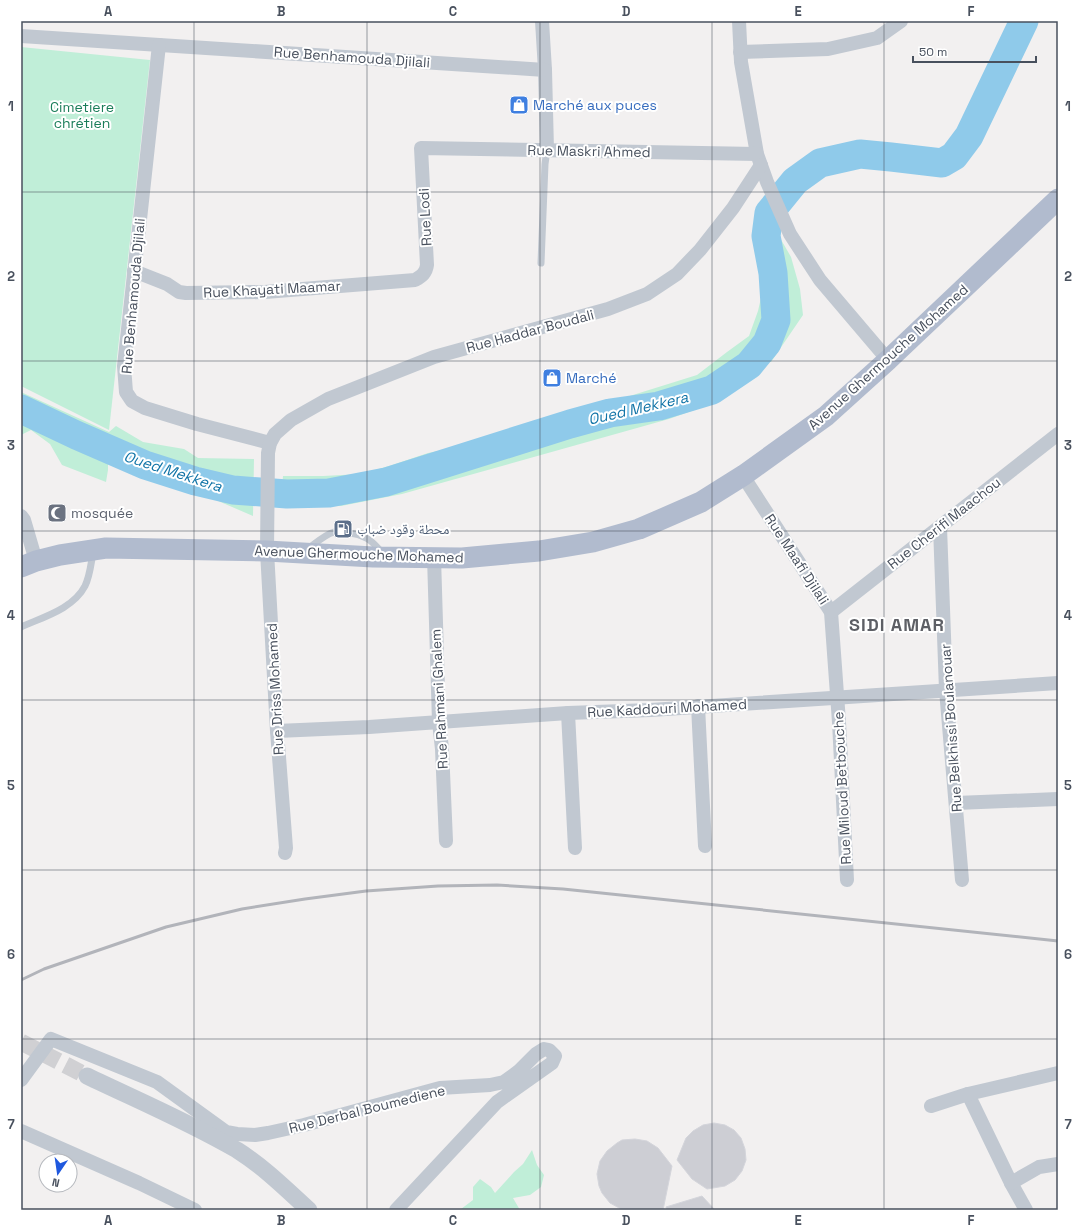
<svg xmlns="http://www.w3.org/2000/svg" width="1079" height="1231" viewBox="0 0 1079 1231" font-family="'Space Grotesk','Noto Naskh Arabic',sans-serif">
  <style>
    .green { fill: #c0eed8; fill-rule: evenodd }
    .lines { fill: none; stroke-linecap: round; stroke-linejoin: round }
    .river { stroke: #8fcaea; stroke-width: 29 }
    .building { fill: #cdced4; stroke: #d4d5db }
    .tertiary-tunnel { stroke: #d0d0d3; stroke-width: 17; stroke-dasharray: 17 8; stroke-linecap: butt }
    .service { stroke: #c1c8d1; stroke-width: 7 }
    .minor { stroke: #c1c8d1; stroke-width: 14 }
    .tertiary { stroke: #c1c8d1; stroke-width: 17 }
    .primary { stroke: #b1bbce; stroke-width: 21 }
    .rail { stroke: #b2b4ba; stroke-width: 3 }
    .grid { fill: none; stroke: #48505d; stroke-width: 1; stroke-opacity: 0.55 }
    .labels { text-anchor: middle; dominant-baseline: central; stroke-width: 4; stroke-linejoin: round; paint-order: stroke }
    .street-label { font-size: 14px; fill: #48505d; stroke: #fff }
    .shop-label { font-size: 14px; fill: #366cbe; stroke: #fff; text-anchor: start }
    .park-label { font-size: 14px; fill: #1a7d59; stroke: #fff }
    .worship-label { font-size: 14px; fill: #5b616d; stroke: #fff; text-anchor: start }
    .service-label { font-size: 14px; fill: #4e5e75; stroke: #fff; text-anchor: start }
    .water-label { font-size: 15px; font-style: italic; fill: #1174a7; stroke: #fff }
    .district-label { font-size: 18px; font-weight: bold; letter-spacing: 1px; fill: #5d5f65; stroke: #fff }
    .neatline { fill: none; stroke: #48505d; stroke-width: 1.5 }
    .grid-label { font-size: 13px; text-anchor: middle; font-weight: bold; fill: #48505d }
  </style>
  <rect width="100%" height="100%" fill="#f2f0f0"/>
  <!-- green -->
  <g class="green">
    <path d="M21 47 150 60 109 430 21 386Z"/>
    <path d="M764 210 791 257 800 289 803 315 771 362 759 360 763 369 733 392 711 404 669 419 402 494 341 506 284 507 286 499 298 498 282 489 283 476H323L361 474 389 466 428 453 482 442 697 375 727 352 749 336 758 311 763 289ZM747 357 758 360 740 365 724 374ZM708 387 695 400 677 410 659 406 630 420 601 414 564 429 541 446 464 461 431 476 370 491 355 488 348 499 333 497 302 499 309 490 334 489 345 497 354 484 393 483 424 476 457 457 498 452 542 440 574 419 603 410 629 416 656 399 673 408 688 389Z"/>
    <path d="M21 392 109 432 116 426 143 442 184 449 198 458 254 459 253 516 181 485H172L141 469 108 456V470L106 482 62 465 50 444 31 430 21 435Z"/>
    <path d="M532 1150 537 1165 544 1175 541 1187 530 1195 513 1198 520 1210H461V1209L473 1200V1187L480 1179 491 1187 495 1193 514 1172 523 1164Z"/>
  </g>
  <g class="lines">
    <!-- river -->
    <path class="river" d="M21 409 76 435 145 465 195 481 233 490 287 494 329 493 386 482 570 424 610 413 659 406 712 390 749 365 767 343 776 320 773 273 766 236 769 213 795 181 820 163 860 154 891 157 942 163 954 156 969 136 1024 21"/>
  </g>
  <!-- building -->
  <g class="building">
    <path d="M714 1123 725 1125 734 1130 741 1138 745 1149 746 1160 742 1171 735 1180 725 1186 707 1189 692 1179 677 1160 686 1138 693 1131 703 1125Z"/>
    <path d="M635 1139 647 1141 658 1148 672 1166 663 1210 621 1209 610 1203 602 1193 599 1186 597 1174 600 1161 607 1151 617 1143 622 1140Z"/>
    <path d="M702 1196 715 1210H667L666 1207Z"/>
  </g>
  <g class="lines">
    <!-- tertiary-tunnel -->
    <path class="tertiary-tunnel" d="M21 1042 87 1076"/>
    <!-- service -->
    <g class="service">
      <path d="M541 263 545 164 547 150"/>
      <path d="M308 549C316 543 324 535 334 532 338 531 343 532 347 533 364 534 372 540 383 554"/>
      <path d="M21 627C43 617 73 609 85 586 90 576 91 563 93 553"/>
    </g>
    <!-- minor -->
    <g class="minor">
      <path d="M542 21 545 70 547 150"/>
      <path d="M739 21 741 62 757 154 767 182 790 234 820 280 888 360"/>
      <path d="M21 36 545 70"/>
      <path d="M159 45 124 366 126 392 132 401 145 408 197 424 270 443"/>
      <path d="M740 52 828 49 877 38 901 21"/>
      <path d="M134 271 167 284 179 292 186 293 265 292 415 280C422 276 426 273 427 265L421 148 757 154"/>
      <path d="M743 476 831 612 839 722 847 880"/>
      <path d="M21 516 24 520 36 561"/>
      <path d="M940 527 946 690 962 880"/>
      <path d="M434 557 439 722 442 749 446 841"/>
      <path d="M831 612 1058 434"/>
      <path d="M698 706 705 846"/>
      <path d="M568 713 575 848"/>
      <path d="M277 731 369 727 568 713 651 710 1058 683"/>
      <path d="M956 803 1058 799"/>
      <path d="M285 853 286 848 277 731 267 551 268 453 270 443 275 434 291 420 328 399 434 357 608 309 647 294 677 274 700 250 733 208 761 165"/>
      <path d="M21 1080 51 1039 157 1082 226 1132 237 1134 255 1135 268 1133 304 1125 440 1088 490 1085 504 1082 519 1071 536 1054 544 1049 549 1050 555 1056 552 1063 497 1102 396 1210"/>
      <path d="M968 1094 1011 1183 1026 1210"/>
      <path d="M931 1106 968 1094 1058 1073"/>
      <path d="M21 1131 139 1183 195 1210"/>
      <path d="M1011 1183 1039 1167 1058 1164"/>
    </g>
    <!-- tertiary -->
    <path class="tertiary" d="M87 1076C137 1100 189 1122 237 1150 264 1167 286 1189 309 1210"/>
    <!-- primary -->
    <path class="primary" d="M21 567 36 561 60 555 106 548 267 551 373 557 462 558 539 551 593 542 639 529 701 502 744 475 826 416 888 360 1058 199"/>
    <!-- rail -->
    <path class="rail" d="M21 980 44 969 166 927 242 909 305 899 366 891 438 886 497 885 563 889 1058 941"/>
  </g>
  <!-- grid -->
  <path class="grid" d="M194 21V1210M367 21V1210M540 21V1210M712 21V1210M884 21V1210M21 192H1058M21 361H1058M21 531H1058M21 700H1058M21 870H1058M21 1039H1058"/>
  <!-- icons -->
  <defs>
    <g id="shop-square" transform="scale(1)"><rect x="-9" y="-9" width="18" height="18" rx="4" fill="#3f7fe0" stroke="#fff"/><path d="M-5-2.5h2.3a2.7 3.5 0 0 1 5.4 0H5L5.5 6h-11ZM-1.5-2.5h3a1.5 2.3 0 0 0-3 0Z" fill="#fff"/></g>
    <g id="mosque-square" transform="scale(1)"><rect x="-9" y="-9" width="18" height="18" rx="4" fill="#6b7280" stroke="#fff"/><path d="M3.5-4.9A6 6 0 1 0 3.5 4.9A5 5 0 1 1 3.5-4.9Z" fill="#fff"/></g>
    <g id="fuel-square" transform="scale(1)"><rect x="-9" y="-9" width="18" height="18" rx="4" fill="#5c6f8a" stroke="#fff"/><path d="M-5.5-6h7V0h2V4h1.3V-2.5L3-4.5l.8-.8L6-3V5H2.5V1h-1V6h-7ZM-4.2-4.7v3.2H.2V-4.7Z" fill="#fff"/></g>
  </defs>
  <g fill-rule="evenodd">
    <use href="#shop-square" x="519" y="105"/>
    <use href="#shop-square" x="552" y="378"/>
    <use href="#mosque-square" x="57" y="513"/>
    <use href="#fuel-square" x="343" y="529"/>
  </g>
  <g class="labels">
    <!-- street labels -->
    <g class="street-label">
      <text transform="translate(352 57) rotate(4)">Rue Benhamouda Djilali</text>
      <text transform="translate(589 151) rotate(1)">Rue Maskri Ahmed</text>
      <text transform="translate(425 217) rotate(-93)">Rue Lodi</text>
      <text transform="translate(272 289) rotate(-3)">Rue Khayati Maamar</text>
      <text transform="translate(133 296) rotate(-85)">Rue Benhamouda Djilali</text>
      <text transform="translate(530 331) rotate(-15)">Rue Haddar Boudali</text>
      <text transform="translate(888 357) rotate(-42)">Avenue Ghermouche Mohamed</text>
      <text transform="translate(944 523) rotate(-38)">Rue Cherifi Maachou</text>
      <text transform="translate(359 554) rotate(2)">Avenue Ghermouche Mohamed</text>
      <text transform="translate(797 559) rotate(57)">Rue Maafi Djilali</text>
      <text transform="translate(275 689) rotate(-93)">Rue Driss Mohamed</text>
      <text transform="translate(439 699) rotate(-93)">Rue Rahmani Ghalem</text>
      <text transform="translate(667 708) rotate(-3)">Rue Kaddouri Mohamed</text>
      <text transform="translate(951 728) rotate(-94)">Rue Belkhissi Boulanouar</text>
      <text transform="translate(842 788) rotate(-93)">Rue Miloud Betbouche</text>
      <text transform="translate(367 1109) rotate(-14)">Rue Derbal Boumediene</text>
    </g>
    <!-- shop labels -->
    <g class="shop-label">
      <text x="533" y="105">Marché aux puces</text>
      <text x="566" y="378">Marché</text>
    </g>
    <!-- park labels -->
    <g class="park-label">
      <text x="82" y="107">Cimetiere<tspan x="82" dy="16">chrétien</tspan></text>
    </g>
    <!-- worship labels -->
    <g class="worship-label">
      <text x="71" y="513">mosquée</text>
    </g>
    <!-- service labels -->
    <g class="service-label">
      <text x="357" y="529">محطة وقود ضباب</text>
    </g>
    <!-- water labels -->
    <g class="water-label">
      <text transform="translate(638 408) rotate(-13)">Oued Mekkera</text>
      <text transform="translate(173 471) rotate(18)">Oued Mekkera</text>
    </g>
    <!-- district labels -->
    <g class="district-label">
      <text x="897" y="624">SIDI AMAR</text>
    </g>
  </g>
  <!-- border -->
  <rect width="1079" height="1231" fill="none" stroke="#ffffff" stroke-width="44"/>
  <!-- north arrow -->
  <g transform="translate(58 1173) rotate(193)"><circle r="19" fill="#ffffff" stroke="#b6b9be"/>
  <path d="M0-3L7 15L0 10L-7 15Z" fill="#1f58de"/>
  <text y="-6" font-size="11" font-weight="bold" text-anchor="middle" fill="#48505d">N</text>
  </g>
  <!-- scale -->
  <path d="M913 56v6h123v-6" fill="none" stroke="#48505d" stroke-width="2"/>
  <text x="919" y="56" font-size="12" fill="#48505d" stroke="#ffffff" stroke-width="3" paint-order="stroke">50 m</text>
  <rect x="22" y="22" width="1035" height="1187" class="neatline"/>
  <g class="grid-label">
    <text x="108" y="16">A</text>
    <text x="281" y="16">B</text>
    <text x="453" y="16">C</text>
    <text x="626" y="16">D</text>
    <text x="798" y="16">E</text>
    <text x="971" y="16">F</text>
    <text x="11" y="111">1</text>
    <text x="1068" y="111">1</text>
    <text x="11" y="281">2</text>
    <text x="1068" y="281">2</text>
    <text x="11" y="450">3</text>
    <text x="1068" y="450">3</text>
    <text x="11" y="620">4</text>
    <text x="1068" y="620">4</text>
    <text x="11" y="790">5</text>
    <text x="1068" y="790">5</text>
    <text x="11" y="959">6</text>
    <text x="1068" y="959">6</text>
    <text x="11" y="1129">7</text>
    <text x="1068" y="1129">7</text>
    <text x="108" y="1225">A</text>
    <text x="281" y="1225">B</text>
    <text x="453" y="1225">C</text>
    <text x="626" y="1225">D</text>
    <text x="798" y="1225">E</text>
    <text x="971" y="1225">F</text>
  </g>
</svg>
